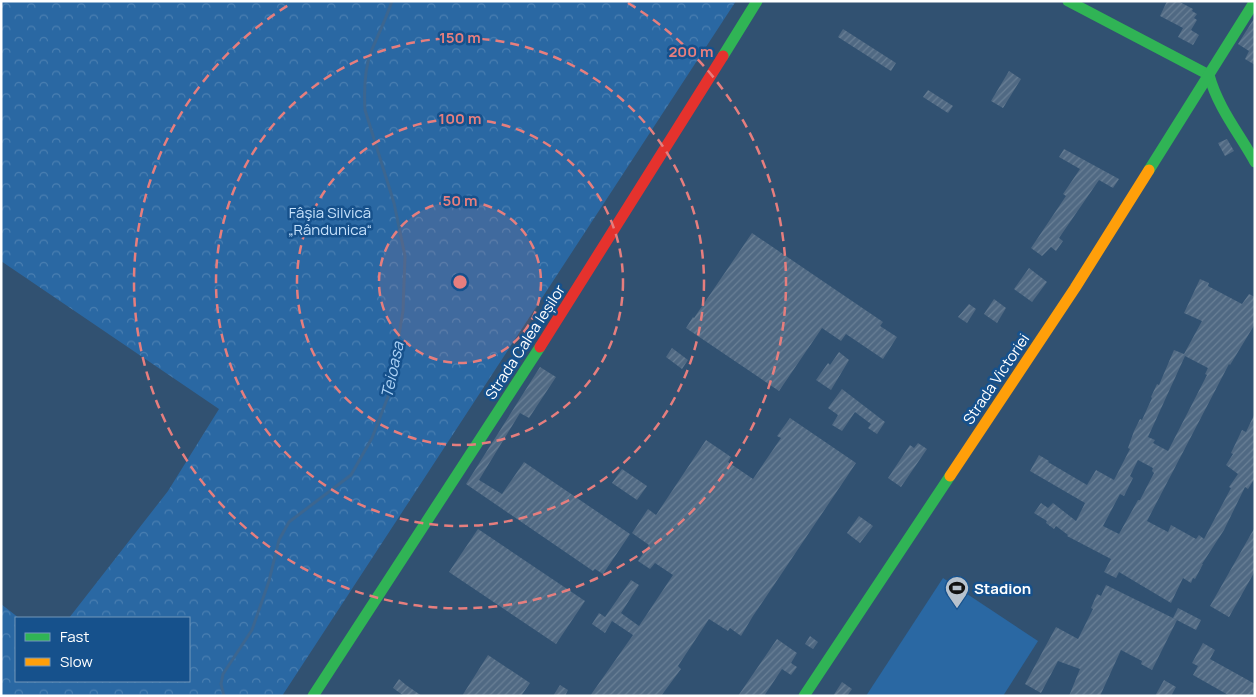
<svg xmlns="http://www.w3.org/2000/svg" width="1256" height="697" viewBox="0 0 1256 697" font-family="Manrope,sans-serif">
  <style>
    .forest { fill: url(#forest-crowns) }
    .garden { fill: #2a68a3 }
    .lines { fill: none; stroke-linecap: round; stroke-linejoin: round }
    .stream { stroke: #3c6690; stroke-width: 3 }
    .building { fill: url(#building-hatch); fill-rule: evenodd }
    .fast { stroke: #30b455; stroke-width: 11 }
    .slow { stroke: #ff9f0a; stroke-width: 11 }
    .jam { stroke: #e5322d; stroke-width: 11 }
    .ring { fill: none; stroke: #e67e7e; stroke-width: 2.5; stroke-dasharray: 9 6 }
    .labels { text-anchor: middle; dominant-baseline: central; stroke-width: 5; stroke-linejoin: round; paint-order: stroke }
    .park-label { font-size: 15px; fill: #c6e1fb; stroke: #16518c }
    .street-label { font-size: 15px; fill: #fff; stroke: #16518c }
    .poi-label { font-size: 15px; font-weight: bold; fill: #fff; stroke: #16518c; text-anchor: start }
    .water-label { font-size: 16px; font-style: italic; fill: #acd2f6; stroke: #16518c }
    .centre { fill: #e67e7e; stroke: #16518c; stroke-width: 2.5 }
    .ring-label { font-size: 15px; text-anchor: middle; font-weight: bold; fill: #e67e7e; stroke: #16518c; stroke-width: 5; stroke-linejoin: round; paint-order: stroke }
  </style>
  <defs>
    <pattern id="forest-crowns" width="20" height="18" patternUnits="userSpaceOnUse" patternTransform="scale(1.25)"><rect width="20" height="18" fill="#2a68a3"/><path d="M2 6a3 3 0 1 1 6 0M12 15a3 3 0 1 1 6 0" fill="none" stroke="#4a7fb1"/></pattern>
    <pattern id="building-hatch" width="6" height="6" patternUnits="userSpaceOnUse" patternTransform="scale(1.25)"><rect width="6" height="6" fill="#506983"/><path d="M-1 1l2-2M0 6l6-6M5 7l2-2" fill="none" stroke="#6a8096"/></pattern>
  </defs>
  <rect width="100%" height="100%" fill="#315171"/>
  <!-- forest -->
  <path class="forest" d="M1 1H736L282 696H1V604L19 618H16V681H189V618H69L168 491 219 409 1 261Z"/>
  <!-- garden -->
  <path class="garden" d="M943 578 1038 641 1003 696H866Z"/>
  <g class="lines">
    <!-- stream -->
    <path class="stream" d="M224 696 221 684 223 674 252 630 269 581 279 540 289 522 351 475 372 438 389 394 403 311 405 256 394 203 365 110C364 91 364 70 371 52 378 35 386 19 392 1"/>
  </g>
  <!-- building -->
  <g class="building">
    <path d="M1167 1H1178L1193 9 1192 11 1197 14 1194 18 1197 20 1191 30 1199 35 1193 45 1178 37 1183 28 1160 16Z"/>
    <path d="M1255 17V65L1245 59 1249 51 1238 44Z"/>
    <path d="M843 29 896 63 891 71 838 37Z"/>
    <path d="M1009 71 1021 79 1003 108 991 101Z"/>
    <path d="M928 90 953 106 948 113 923 97Z"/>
    <path d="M1227 139 1234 151 1225 156 1218 143Z"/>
    <path d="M1064 149 1119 179 1113 188 1099 180 1059 238 1063 241 1056 251 1051 247 1042 256 1031 248 1066 196 1063 194 1080 169 1059 157Z"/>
    <path d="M752 233 883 322 880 326 897 337 883 359 846 334 841 341 822 328 779 391 686 328 693 317 694 318Z"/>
    <path d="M1029 268 1047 282 1032 302 1014 289Z"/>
    <path d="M1200 279 1209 283 1208 286 1242 304 1249 294 1255 297V324L1230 365 1229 364 1147 521 1168 532 1171 525 1196 539 1199 535 1204 539 1231 488 1229 487 1238 474 1226 465 1233 454 1231 453 1242 430 1246 432 1255 413V478L1248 489 1245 487 1224 530 1202 564H1203L1195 579 1193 578 1191 583 1183 578 1171 603 1119 572 1116 578 1104 572 1111 559 1067 536 1068 535 1056 526 1054 529 1046 523 1047 521 1034 513 1041 503 1048 508 1053 503 1076 521 1085 503 1030 471 1039 455 1049 461 1048 462 1087 485 1096 470 1114 480 1130 449 1128 448 1134 431 1140 419 1142 420 1152 398 1151 397 1157 384 1159 385 1174 350 1184 354 1202 321 1184 313ZM1185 356 1208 368 1205 374 1207 375 1168 451 1153 443 1155 440 1148 437ZM1138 460 1153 468 1152 471 1154 473 1140 500H1138L1119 534 1103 526 1120 494 1124 496 1133 478 1130 476Z"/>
    <path d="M994 299 1006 308 997 323 984 314Z"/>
    <path d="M969 304 976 309 967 323 958 317Z"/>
    <path d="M672 348 688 360 682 369 666 357Z"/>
    <path d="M839 352 849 360 831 390 816 380 828 363 830 365Z"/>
    <path d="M540 367 556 377 529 418 520 413 479 480 502 494 524 462 630 534 603 574 595 569 593 571 466 484Z"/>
    <path d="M842 389 885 422 877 434 868 428 871 424 855 412 842 431 832 425 838 415 828 408Z"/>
    <path d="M790 418 856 463 753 616 741 636 730 628 728 631 709 619 678 666 681 669 661 696H590L633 635 612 621 605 633 592 624 599 613 605 617 631 580 639 585 621 613 639 626 673 575 655 563 650 569 638 561 649 545 632 533 648 509 656 515 706 440 731 457 728 462 753 479 781 438 777 436Z"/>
    <path d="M918 443 927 449 901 487 888 478 910 445 914 448Z"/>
    <path d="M622 469 647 486 637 500 612 483Z"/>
    <path d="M859 516 873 526 860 543 847 533Z"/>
    <path d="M1255 527V571L1229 617 1210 606Z"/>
    <path d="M478 529 585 601 556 644 449 572Z"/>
    <path d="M1106 585 1177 620 1152 670 1141 664 1142 661 1121 650 1100 696H1069L1080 669 1058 661 1041 693 1025 684 1056 627 1078 639 1093 609 1091 608 1097 594 1101 596Z"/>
    <path d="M1178 608 1201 620 1196 630 1173 618Z"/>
    <path d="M810 636 818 642 813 649 805 644Z"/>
    <path d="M777 639 797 653 791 663 797 667 791 675 782 669 764 696H738Z"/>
    <path d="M1203 643 1215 650 1210 659 1255 684V696H1230L1193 675 1198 666 1192 663Z"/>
    <path d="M488 655 530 683 521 696H462Z"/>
    <path d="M399 679 406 685 422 696H404L393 688Z"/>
    <path d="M1164 680 1176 687 1171 696H1155Z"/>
    <path d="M842 682 852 689 847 696H833Z"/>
    <path d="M560 685 568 690 565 696H553Z"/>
  </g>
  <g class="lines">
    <!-- fast -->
    <g class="fast">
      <path d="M1068 1 1209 75C1218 108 1239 133 1255 162"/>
      <path d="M723 56 757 1"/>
      <path d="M1149 170 1255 1"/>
      <path d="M313 696 540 347"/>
      <path d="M804 696 950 476"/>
    </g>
    <!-- slow -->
    <path class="slow" d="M950 476 1075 288 1149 170"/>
    <!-- jam -->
    <path class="jam" d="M540 347 723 56"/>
  </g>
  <!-- distance rings -->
  <circle cx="460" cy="282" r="81" fill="#e67e7e" fill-opacity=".12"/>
  <g class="ring">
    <circle cx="460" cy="282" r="81"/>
    <circle cx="460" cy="282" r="163"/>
    <circle cx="460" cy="282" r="244"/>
    <path d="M628 3A326 326 0 1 1 292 3"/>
  </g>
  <!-- icons -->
  <defs>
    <g id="stadium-pin" transform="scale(1.25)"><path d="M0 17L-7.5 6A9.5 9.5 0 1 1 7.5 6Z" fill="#b7c2cd" stroke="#16518c"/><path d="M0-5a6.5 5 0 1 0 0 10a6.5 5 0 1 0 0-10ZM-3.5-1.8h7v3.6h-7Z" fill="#111"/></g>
  </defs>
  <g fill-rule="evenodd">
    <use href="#stadium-pin" x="957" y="588"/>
  </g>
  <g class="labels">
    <!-- park labels -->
    <g class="park-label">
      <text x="330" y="212">Fâşia Silvică<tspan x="330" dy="17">„Rândunica“</tspan></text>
    </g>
    <!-- street labels -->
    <g class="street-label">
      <text transform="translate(525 342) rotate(-57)">Strada Calea Ieșilor</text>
      <text transform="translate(996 379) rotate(-56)">Strada Victoriei</text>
    </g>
    <!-- poi labels -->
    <g class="poi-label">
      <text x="974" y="588">Stadion</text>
    </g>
    <!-- water labels -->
    <g class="water-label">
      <text transform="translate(392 370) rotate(-78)">Teioasa</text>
    </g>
  </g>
  <circle cx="460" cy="282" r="8" class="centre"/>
  <g class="ring-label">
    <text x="460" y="43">150 m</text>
    <text x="691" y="57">200 m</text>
    <text x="460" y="124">100 m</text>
    <text x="460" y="206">50 m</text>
  </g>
  <!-- border -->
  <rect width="1256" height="697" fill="none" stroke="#ffffff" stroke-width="5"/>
  <!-- legend -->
  <rect x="15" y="617" width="175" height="65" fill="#16518c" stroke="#7397ba"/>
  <rect x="25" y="633" width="25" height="8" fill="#30b455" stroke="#7397ba"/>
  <text x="60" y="642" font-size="15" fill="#ffffff">Fast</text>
  <rect x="25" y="658" width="25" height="8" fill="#ff9f0a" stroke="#7397ba"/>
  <text x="60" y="667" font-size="15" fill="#ffffff">Slow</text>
</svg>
